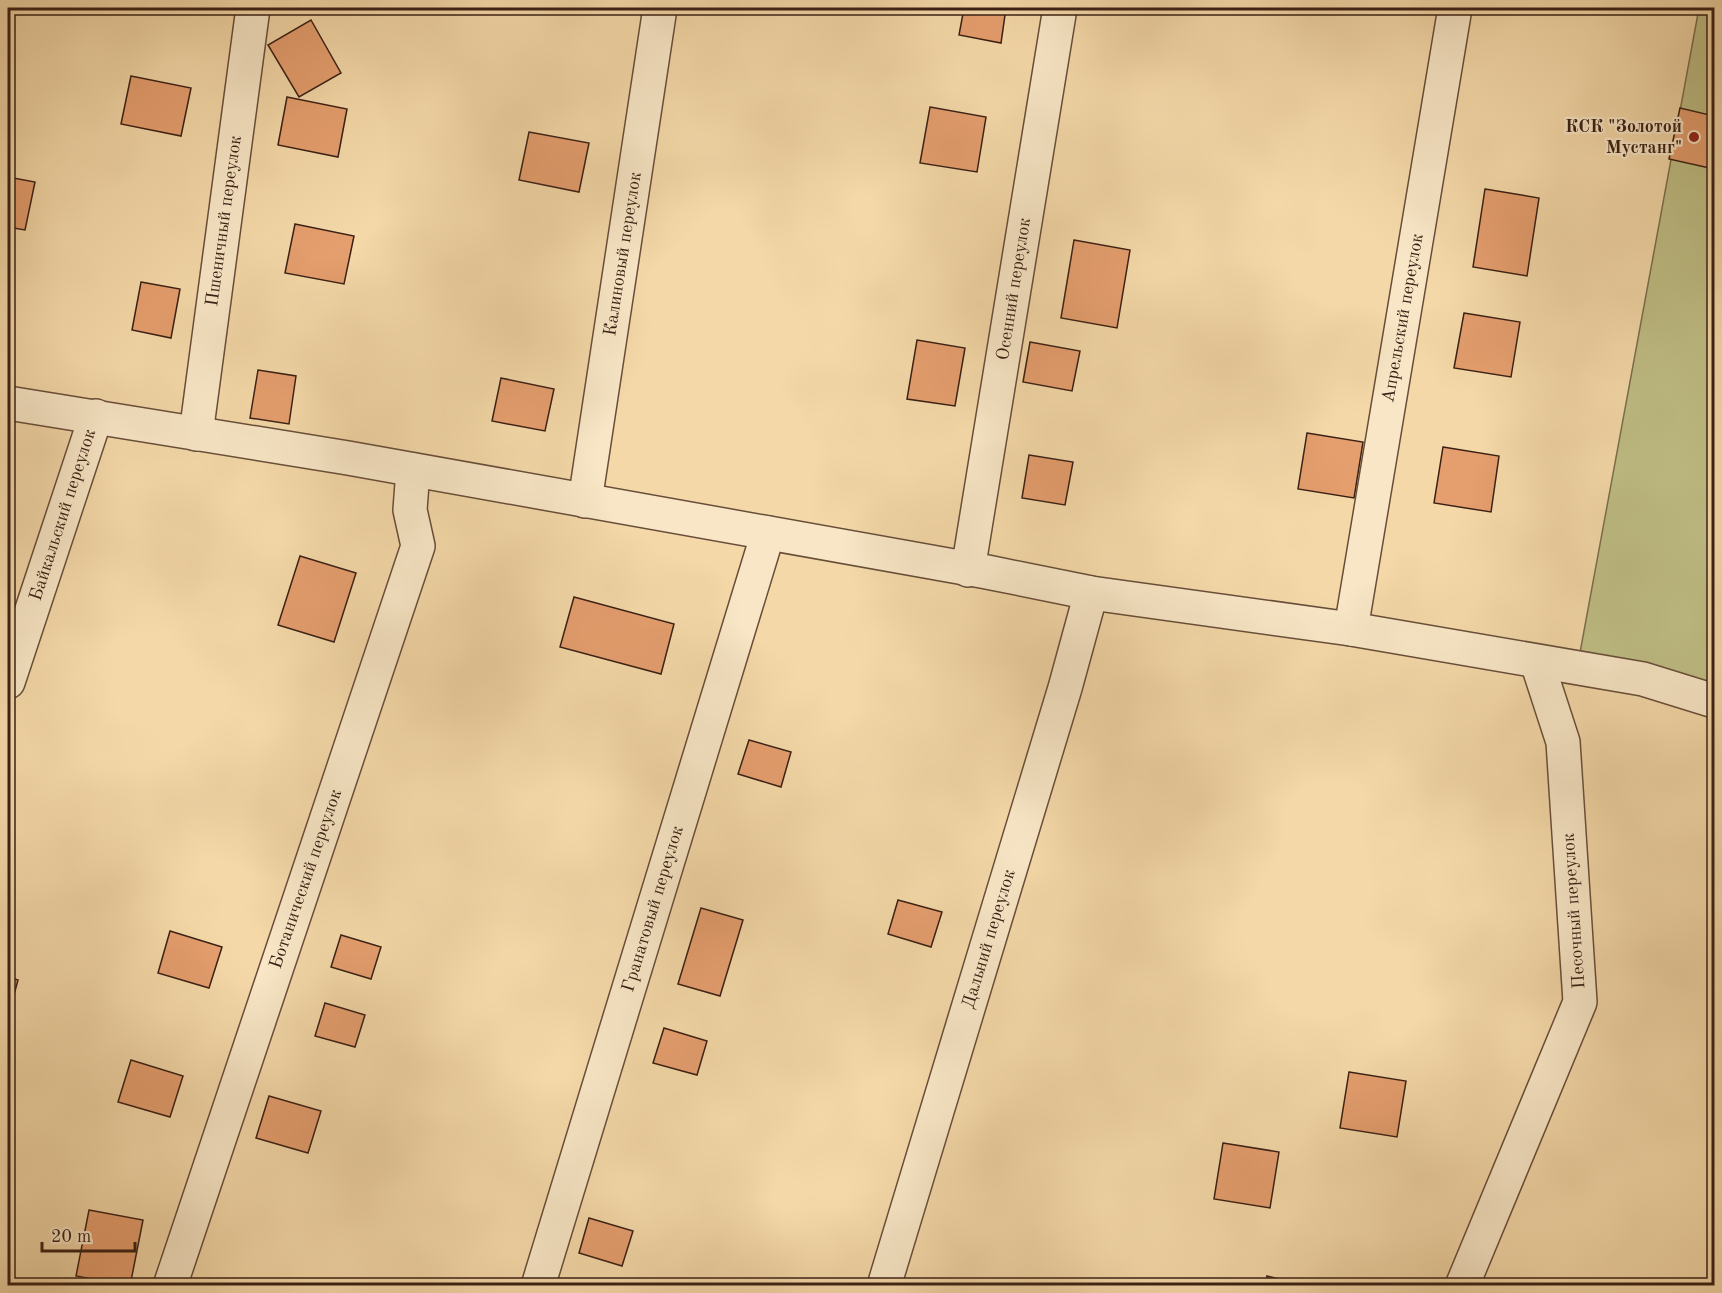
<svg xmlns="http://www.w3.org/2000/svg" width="1722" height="1293" viewBox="0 0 1722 1293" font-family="'Old Standard TT',serif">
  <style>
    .green { fill: #bfbe85; stroke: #7c6f4d; stroke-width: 1.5 }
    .building { fill: #e59e6e; stroke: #3a2015; stroke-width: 1.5 }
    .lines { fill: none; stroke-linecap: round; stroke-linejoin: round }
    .minor-casing { stroke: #684e3a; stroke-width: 36 }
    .minor { stroke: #f8e6c6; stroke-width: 33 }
    .poi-dot { fill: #8f2418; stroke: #f8e6c6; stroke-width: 2 }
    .labels { text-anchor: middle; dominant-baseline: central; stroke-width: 4.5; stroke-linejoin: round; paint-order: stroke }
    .poi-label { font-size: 18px; font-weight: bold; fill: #3a2015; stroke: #f8e6c6; text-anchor: end }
    .street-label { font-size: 18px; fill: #3a2015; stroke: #f8e6c6 }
  </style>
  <rect width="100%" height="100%" fill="#f4d8a8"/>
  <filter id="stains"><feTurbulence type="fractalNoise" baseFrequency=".00333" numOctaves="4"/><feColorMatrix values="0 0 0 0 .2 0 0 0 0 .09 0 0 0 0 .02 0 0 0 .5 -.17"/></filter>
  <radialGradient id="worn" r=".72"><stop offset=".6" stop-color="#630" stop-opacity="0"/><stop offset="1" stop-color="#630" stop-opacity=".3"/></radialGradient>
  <!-- green -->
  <path class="green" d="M1699 8H1714V685L1579 658Z"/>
  <!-- building -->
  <g class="building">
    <path d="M964 8H1006L1001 43 959 35Z"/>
    <path d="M311 20 341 73 299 97 268 45Z"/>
    <path d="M131 76 191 88 181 136 121 124Z"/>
    <path d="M287 97 347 109 338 157 278 145Z"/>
    <path d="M930 107 986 117 977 172 920 163Z"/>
    <path d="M1680 108 1714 116V169L1669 159Z"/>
    <path d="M529 132 589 143 579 192 519 180Z"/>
    <path d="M8 177 35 182 25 230 8 227Z"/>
    <path d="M1485 189 1539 198 1527 276 1473 267Z"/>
    <path d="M295 224 354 236 344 284 285 273Z"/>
    <path d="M8 234 13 235 8 263Z"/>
    <path d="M1074 240 1130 250 1117 328 1061 318Z"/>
    <path d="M141 282 180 289 171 338 132 330Z"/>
    <path d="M1464 313 1520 322 1511 377 1454 368Z"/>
    <path d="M917 340 965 348 955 406 907 399Z"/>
    <path d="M1030 342 1080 351 1072 391 1023 382Z"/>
    <path d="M258 370 296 376 289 424 250 418Z"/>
    <path d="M501 378 554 389 545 431 492 421Z"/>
    <path d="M1307 433 1363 442 1354 498 1298 489Z"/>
    <path d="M1443 447 1499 456 1491 512 1434 503Z"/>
    <path d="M1029 455 1073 462 1065 505 1022 498Z"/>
    <path d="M300 556 356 573 334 642 278 625Z"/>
    <path d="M574 597 674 624 661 674 560 647Z"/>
    <path d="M749 740 791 752 781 787 738 774Z"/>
    <path d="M898 900 942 912 931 947 888 934Z"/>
    <path d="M701 908 743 920 720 996 678 984Z"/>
    <path d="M170 931 222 947 209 988 158 973Z"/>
    <path d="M341 935 381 947 371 979 331 967Z"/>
    <path d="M8 977 18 980 8 1017Z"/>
    <path d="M325 1003 365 1015 355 1047 315 1036Z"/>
    <path d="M664 1028 707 1041 697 1075 653 1063Z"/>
    <path d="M131 1060 183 1076 170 1117 118 1102Z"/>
    <path d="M1349 1072 1406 1081 1397 1137 1340 1128Z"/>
    <path d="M269 1096 321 1111 308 1153 256 1138Z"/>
    <path d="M1223 1143 1279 1152 1270 1208 1214 1199Z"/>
    <path d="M89 1210 143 1220 130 1286 76 1276Z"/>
    <path d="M589 1218 633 1231 622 1266 579 1253Z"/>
    <path d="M1267 1276 1308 1286H1265Z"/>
  </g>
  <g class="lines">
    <!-- minor casing -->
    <g class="minor-casing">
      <g id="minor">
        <path d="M8 403 348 458 987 572 1091 593 1351 629 1643 679 1714 701"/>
        <path d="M196 434 253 8"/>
        <path d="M585 501 660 8"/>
        <path d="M968 570 1060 8"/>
        <path d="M1351 629 1455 8"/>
        <path d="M8 682 96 416"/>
        <path d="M170 1286 418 546 410 510 413 470"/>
        <path d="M538 1286 768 533"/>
        <path d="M884 1286 1065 688 1091 593"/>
        <path d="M1462 1286 1580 1002 1563 742 1537 662"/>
      </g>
    </g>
    <!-- minor -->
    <use href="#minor" class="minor"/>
  </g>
  <!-- markers -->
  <circle class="poi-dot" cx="1694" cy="137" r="6"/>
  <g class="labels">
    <!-- poi labels -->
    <g class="poi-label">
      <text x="1682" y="127">КСК "Золотой<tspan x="1682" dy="21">Мустанг"</tspan></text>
    </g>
    <!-- street labels -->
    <g class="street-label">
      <text transform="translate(224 221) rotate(-82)">Пшеничный переулок</text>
      <text transform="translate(623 254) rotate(-81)">Калиновый переулок</text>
      <text transform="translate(1014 289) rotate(-81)">Осенний переулок</text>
      <text transform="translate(1403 318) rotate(-80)">Апрельский переулок</text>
      <text transform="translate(63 515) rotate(-72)">Байкальский переулок</text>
      <text transform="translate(306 879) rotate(-71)">Ботанический переулок</text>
      <text transform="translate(653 909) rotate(-73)">Гранатовый переулок</text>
      <text transform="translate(1574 911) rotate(-94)">Песочный переулок</text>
      <text transform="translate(989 939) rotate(-73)">Дальний переулок</text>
    </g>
  </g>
  <!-- margin -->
  <rect width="1722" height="1293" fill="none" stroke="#f4d8a8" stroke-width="30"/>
  <rect x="9" y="9" width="1704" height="1275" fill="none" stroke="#3a2015" stroke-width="3"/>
  <rect x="15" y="15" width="1692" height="1263" fill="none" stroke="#3a2015" stroke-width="1.5"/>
  <!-- scale -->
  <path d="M42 1242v9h93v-9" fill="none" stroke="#3a2015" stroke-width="3"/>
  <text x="51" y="1242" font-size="18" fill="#3a2015" stroke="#f8e6c6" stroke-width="4.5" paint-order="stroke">20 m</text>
  <rect width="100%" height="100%" filter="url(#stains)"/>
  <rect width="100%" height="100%" fill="url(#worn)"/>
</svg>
